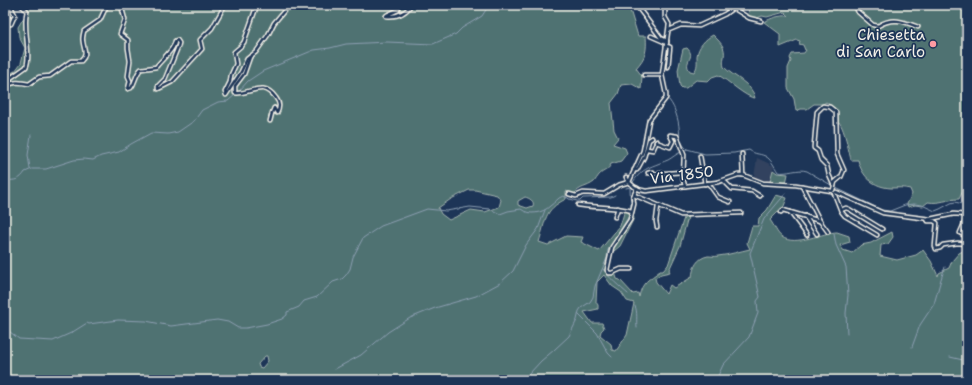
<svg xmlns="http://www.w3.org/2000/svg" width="972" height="385" viewBox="0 0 972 385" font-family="'Shantell Sans',sans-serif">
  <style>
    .built { fill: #33425f }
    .green { fill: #4f7272; stroke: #a2b2ad; fill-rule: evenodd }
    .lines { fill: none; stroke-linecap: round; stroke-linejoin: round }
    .stream { stroke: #8d9fb2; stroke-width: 1 }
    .street-casing { stroke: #f4f1e8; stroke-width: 5.5 }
    .street { stroke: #1d3557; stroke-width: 2.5 }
    .poi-dot { fill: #ff9aa2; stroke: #1d3557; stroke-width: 1.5 }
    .labels { text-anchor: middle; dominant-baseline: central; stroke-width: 3.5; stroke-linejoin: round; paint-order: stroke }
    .poi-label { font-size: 15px; fill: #f4f1e8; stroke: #1d3557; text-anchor: end }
    .street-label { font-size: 15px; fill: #f4f1e8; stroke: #1d3557 }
  </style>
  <rect width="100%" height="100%" fill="#1d3557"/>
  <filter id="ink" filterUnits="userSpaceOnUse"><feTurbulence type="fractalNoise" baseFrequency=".025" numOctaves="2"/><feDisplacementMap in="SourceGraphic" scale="8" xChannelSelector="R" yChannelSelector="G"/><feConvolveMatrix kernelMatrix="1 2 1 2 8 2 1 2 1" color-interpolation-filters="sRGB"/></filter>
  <g filter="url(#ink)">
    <!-- built -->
    <path class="built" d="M757 158 774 166 770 182 754 177Z"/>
    <!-- green -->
    <g class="green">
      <path d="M26 5H627L630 10 638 36H646C647 51 646 57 636 68L642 76 641 89 632 84 621 85 618 94 611 103 614 130 618 138 613 144 625 148 627 153 621 161 611 164C608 171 604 170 599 175 597 177 596 180 594 182 586 188 581 186 574 194L566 191V199C543 210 546 221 539 242L548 245 566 236 583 237 581 242 599 251 620 226 625 210 631 212 634 218 620 246 608 256 606 268 608 274H611L615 272 617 279 620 280 633 294 638 293 639 297C642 281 649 280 660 271H663L668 265 684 218 688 217 680 246 669 270 670 272 661 274 655 278 656 282 666 294 670 285 674 288 692 277C693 267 697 258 708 256 712 256 715 257 718 256 729 255 740 251 750 249L747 243 752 226H758L759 218 767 210 776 195 787 198 784 206 770 220C774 225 777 234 782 237 795 247 824 232 837 232 841 233 845 235 849 236L850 242 840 245 843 250 852 253 861 245 871 243 892 232 893 237 888 244 881 245 880 256 897 260 916 255 923 250 931 261 938 276 939 273 949 268 952 261 959 253 967 249V380H5V76L15 71 21 63 25 48 19 37 18 27 29 9ZM469 190H475L497 195 501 200 499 207 485 212 471 210 449 220 441 214 438 208 451 199ZM525 197C529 198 535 201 533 206L527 208 518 205V201ZM604 275 612 286 621 292 627 301 634 303 627 335 616 351 612 350 611 344 600 335 601 331 604 328 602 323H592L584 312 598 309V305L596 302 597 282ZM265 356H267L268 361 262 368 259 367 258 364Z"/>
      <path d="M749 5H967V186L964 189 959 199C947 199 940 204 928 202L923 206 915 205 908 207 907 204 912 194 910 189C903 187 898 188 891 188 874 187 862 177 858 160H851C849 152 844 126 838 121 838 113 834 107 826 102L823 104H814L807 109H801L796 111 794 99 788 88V68L791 61 790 58 792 54 804 53 806 50H805L803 45 799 44 800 41 797 40 780 47V34L764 22C771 18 780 15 789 16L785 12 767 17 762 16 757 18 748 17Z"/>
      <path d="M713 35C720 42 726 47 724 57 723 61 723 63 724 67 733 77 752 83 755 98 746 98 728 80 718 75L712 77 708 81 696 80 686 88H682L680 86 678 70 683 49 687 48C697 58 682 61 690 71L694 72C698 67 697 62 697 56 698 47 705 39 713 35Z"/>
      <path d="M773 170 777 173 788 174 786 183 770 181Z"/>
    </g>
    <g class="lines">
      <!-- stream -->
      <g class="stream">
        <path d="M239 91 248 81 263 71 314 50 330 48 346 44 387 42 433 44 456 34 462 28 482 16 489 5"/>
        <path d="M669 100C673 105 675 110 677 117 681 128 677 142 687 149"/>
        <path d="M684 151 687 149 705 154 734 153 749 150C756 155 758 153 765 156 771 159 774 166 778 172 787 174 798 168 807 171L838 189 882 210 890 211 905 205 914 204 922 205 935 211 940 209 951 203 955 202 967 205"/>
        <path d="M30 169 28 155 31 135"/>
        <path d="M33 169H46L74 160 84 159 93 160 101 156 119 152 131 144 151 133 168 134 178 132 194 121 202 110 218 102 228 101 236 94"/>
        <path d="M5 180C15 181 20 180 25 172L32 169"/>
        <path d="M626 188 630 187C641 168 648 168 668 160 672 158 676 154 681 152"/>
        <path d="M834 234 836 245 846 267 848 295 846 313 847 334"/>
        <path d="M603 269C607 276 621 288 628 294"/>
        <path d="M635 306C638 312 636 321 637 328"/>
        <path d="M578 314 597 333 608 353 612 357"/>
        <path d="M5 328 19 339 53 341 71 333 87 323 89 324 118 320 146 321 171 326 217 320 228 322 238 328H246L267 324 282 319 287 315V312L299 307 304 301 317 297 333 282 342 279 346 275 350 269 353 257 363 238 381 226 427 209 446 211 470 207 490 209 500 214 508 211 521 209C529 216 543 213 550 206 555 203 557 198 563 196L568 198 569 199C573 199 577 202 580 201L583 198 611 197 615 195"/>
        <path d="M912 347 920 325 934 304 941 279 945 267"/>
        <path d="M950 357 967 361"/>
        <path d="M335 369 361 355 388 332 410 318 435 308 476 296 500 283 513 271 526 245 538 229 545 210"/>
        <path d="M520 380 529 374 541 361 554 350 569 336 577 320 579 311 581 308 590 302 593 297 595 286 607 258 608 250 629 216 631 208 630 188"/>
        <path d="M716 380 723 365 749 337 758 313 757 301 760 297 750 253 764 219 787 192"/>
      </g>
      <!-- street casing -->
      <g class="street-casing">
        <g id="street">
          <path d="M121 5 125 20 120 34 128 40V48L130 61 128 76 130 81 128 89 131 88C136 82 135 75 141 69L156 67C161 60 175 49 175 41L177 40 179 43 178 47 165 79 158 86V89L172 82 202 49 200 40 212 28 225 5"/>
          <path d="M257 5 244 42 241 46 234 52 236 64 231 75 230 82 225 92 226 95 241 72 247 59 256 52 268 35 274 23 289 5"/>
          <path d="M400 5 398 10 387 15 386 16C396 17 405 14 411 5"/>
          <path d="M636 5 661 38 667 41"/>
          <path d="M855 5 858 12 873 25 878 26C892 17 903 21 918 27"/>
          <path d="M5 17 9 18V24H11L15 15 12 9V5"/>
          <path d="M669 30 681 25 699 26 725 14 733 8 749 18 761 21"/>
          <path d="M651 36 667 43"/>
          <path d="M666 46 670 47 668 67"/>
          <path d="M250 57 244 74 235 86V93C250 95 263 79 276 98 280 103 280 107 277 113L274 108 272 113 270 121"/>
          <path d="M644 75H662"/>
          <path d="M5 82 26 67C32 55 22 27 27 11L21 5"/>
          <path d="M5 87C13 81 20 82 29 84L39 77 50 76 71 61H81C88 54 84 50 83 42 82 38 83 35 84 31L100 20 107 5"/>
          <path d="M656 142 670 147 673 141 670 135 677 136 684 155 683 179 685 186"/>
          <path d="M647 149 653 150 657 141"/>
          <path d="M742 154 743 175"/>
          <path d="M700 156 705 184"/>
          <path d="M634 170H637L644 157 649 140 652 138"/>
          <path d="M648 173 653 172V174L683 172"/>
          <path d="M626 177C630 185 637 190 646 191L718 182 738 175H743L763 183 796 185 832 191"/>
          <path d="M724 181 732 189 752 191 760 196"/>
          <path d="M629 182 643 151 649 120 666 98V94L662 75 669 24 665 17V5"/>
          <path d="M708 183 718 197 730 202"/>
          <path d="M833 190C834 187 834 185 835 182L841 177 844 170 837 154 836 112 830 107 823 106 817 112 814 146V148L818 151 821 160 827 166 829 175 834 186"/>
          <path d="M836 192 883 213 930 219 954 214 967 215"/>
          <path d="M834 193 841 211 845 216 877 235"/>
          <path d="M569 194 576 196 583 193 604 194 619 185 629 182"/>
          <path d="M634 195 681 215 741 213"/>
          <path d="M578 205C596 208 614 206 632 211"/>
          <path d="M841 210 846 208 849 209 882 229"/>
          <path d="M781 212 783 210 820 221 802 186"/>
          <path d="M790 212 807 235"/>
          <path d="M805 216 817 234"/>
          <path d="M615 217 618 208"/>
          <path d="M967 217 960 233 967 237"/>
          <path d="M927 219 928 221H934L937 223 935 246 936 249 940 248 943 245 958 243 967 244"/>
          <path d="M820 221 828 232"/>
          <path d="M657 227 656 221 658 206"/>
          <path d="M631 269H621L612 273H609L607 270 612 247 630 220 634 204 633 197 637 188"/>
        </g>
      </g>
      <!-- street -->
      <use href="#street" class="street"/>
    </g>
  </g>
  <!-- markers -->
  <circle class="poi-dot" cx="933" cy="44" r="4"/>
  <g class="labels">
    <!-- poi labels -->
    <g class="poi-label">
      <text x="925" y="35">Chiesetta<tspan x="925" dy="17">di San Carlo</tspan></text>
    </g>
    <!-- street labels -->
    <g class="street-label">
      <text transform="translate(682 175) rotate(-7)">Via 1850</text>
    </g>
  </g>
  <!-- margin -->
  <rect width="972" height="385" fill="none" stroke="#1d3557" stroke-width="20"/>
  <rect x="10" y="10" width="952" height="365" fill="none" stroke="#f4f1e8" stroke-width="1.5" filter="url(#ink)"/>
</svg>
